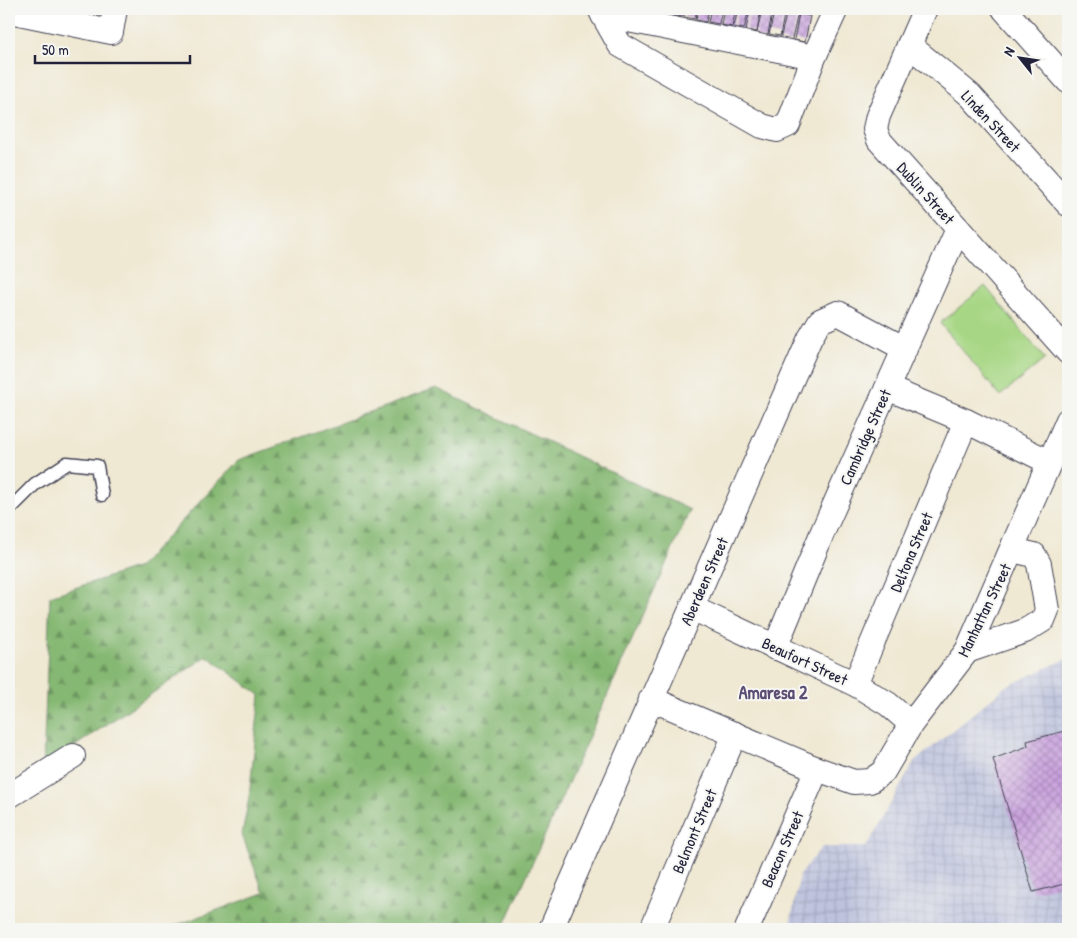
<svg xmlns="http://www.w3.org/2000/svg" width="1077" height="938" viewBox="0 0 1077 938" font-family="'Patrick Hand',sans-serif">
  <style>
    .industrial { fill: url(#industrial-grid) }
    .forest { fill: url(#forest-firs); stroke: #546d56 }
    .pitch { fill: #a7d785; stroke: #647c60 }
    .building { fill: url(#building-cross-hatch) }
    .lines { fill: none; stroke-linecap: round; stroke-linejoin: round }
    .service-casing { stroke: #414052; stroke-width: 15 }
    .minor-casing { stroke: #414052; stroke-width: 26 }
    .service { stroke: #fff; stroke-width: 12 }
    .minor { stroke: #fff; stroke-width: 24 }
    .labels { text-anchor: middle; dominant-baseline: central; stroke-width: 4; stroke-linejoin: round; paint-order: stroke }
    .street-label { font-size: 16px; fill: #22223b; stroke: #f6f6f2 }
    .neighbourhood-label { font-size: 18px; font-weight: bold; fill: #5c4e74; stroke: #f6f6f2 }
  </style>
  <defs>
    <pattern id="industrial-grid" width="8" height="8" patternUnits="userSpaceOnUse" patternTransform="scale(1.25)"><rect width="8" height="8" fill="#bec3dd"/><path d="M0 4h8M4 0v8" fill="none" stroke="#a3a7bf"/></pattern>
    <pattern id="forest-firs" width="22" height="20" patternUnits="userSpaceOnUse" patternTransform="scale(1.25)"><rect width="22" height="20" fill="#85b872"/><path d="M5 1l3.5 6h-7zM16 11l3.5 6h-7z" fill="#6c955f"/></pattern>
    <pattern id="building-cross-hatch" width="8" height="8" patternUnits="userSpaceOnUse" patternTransform="scale(1.25)"><rect width="8" height="8" fill="#c9a1de"/><path d="M0 0l8 8M0 8l8-8" fill="none" stroke="#a383b5"/></pattern>
  </defs>
  <rect width="100%" height="100%" fill="#f6f6f2"/>
  <filter id="ink" filterUnits="userSpaceOnUse"><feTurbulence type="fractalNoise" baseFrequency=".02" numOctaves="2"/><feDisplacementMap in="SourceGraphic" scale="10" xChannelSelector="R" yChannelSelector="G"/><feConvolveMatrix kernelMatrix="1 2 1 2 8 2 1 2 1" color-interpolation-filters="sRGB"/></filter>
  <filter id="wash" filterUnits="userSpaceOnUse"><feTurbulence type="fractalNoise" baseFrequency=".0096" numOctaves="4" result="noise"/><feDisplacementMap in="SourceGraphic" scale="20" xChannelSelector="R" yChannelSelector="G"/><feGaussianBlur stdDeviation="1.12" result="paint"/><feColorMatrix in="noise" values="0 0 0 0 0 0 0 0 0 0 0 0 0 0 0 0 0 1.4 0 .05"/><feComposite in="paint" operator="in"/></filter>
  <g filter="url(#wash)">
    <rect width="100%" height="100%" fill="#efe8d2"/>
    <!-- industrial -->
    <path class="industrial" d="M1068 658V929H789L800 874 822 847H866L914 762 1005 687Z"/>
    <!-- forest -->
    <path class="forest" d="M436 388 690 510 503 929H166L264 893 242 835 249 798 260 695 207 656 43 768 50 596 139 567 239 460Z"/>
    <!-- pitch -->
    <path class="pitch" d="M985 286 1045 359 1000 396 940 323Z"/>
    <g id="blocks">
      <!-- building -->
      <g class="building">
        <path d="M673 9H684L682 17 671 15Z"/>
        <path d="M685 9H697L695 19 684 17Z"/>
        <path d="M698 9H709L706 22 696 20Z"/>
        <path d="M711 9H722L719 24 708 22Z"/>
        <path d="M724 9H736L732 27 721 25Z"/>
        <path d="M738 9H749L744 29 734 27Z"/>
        <path d="M750 9H761L757 32 746 30Z"/>
        <path d="M762 9H773L767 39 756 37Z"/>
        <path d="M775 9 785 10 780 36 769 34Z"/>
        <path d="M787 11 798 13 791 43 780 40Z"/>
        <path d="M799 14 810 16 805 42 794 40Z"/>
        <path d="M1068 730V883L1033 892 993 759 1028 746 1027 741Z"/>
      </g>
    </g>
  </g>
  <g filter="url(#ink)">
    <use href="#blocks" fill-opacity="0" stroke="#414052" stroke-width="1"/>
    <g class="lines">
      <!-- service casing -->
      <g class="service-casing">
        <path id="service" d="M9 510 35 484 67 463 97 466 102 495"/>
      </g>
      <!-- minor casing -->
      <g class="minor-casing">
        <g id="minor">
          <path d="M600 9 603 15 814 57 836 9"/>
          <path d="M925 9 878 116 875 129 879 140 1068 352"/>
          <path d="M1004 9 1068 81"/>
          <path d="M9 11 111 32 115 9"/>
          <path d="M603 15 620 45 762 126 777 130 788 125 814 57"/>
          <path d="M909 45 970 95 1068 204"/>
          <path d="M887 388 966 421 1049 462"/>
          <path d="M692 608 855 684 888 704 911 724"/>
          <path d="M775 648 823 531 958 229"/>
          <path d="M967 651 1025 631 1043 620 1047 610 1039 564 1034 555 1012 550"/>
          <path d="M855 684 966 421"/>
          <path d="M651 699 817 769 854 782 870 781 883 772 911 724 967 651 1068 420"/>
          <path d="M9 796 73 756"/>
          <path d="M551 929 810 338 820 321 838 313 905 349"/>
          <path d="M652 929 735 734"/>
          <path d="M747 929 817 769"/>
        </g>
      </g>
      <!-- service -->
      <use href="#service" class="service"/>
      <!-- minor -->
      <use href="#minor" class="minor"/>
    </g>
  </g>
  <g class="labels">
    <!-- street labels -->
    <g class="street-label">
      <text transform="translate(991 121) rotate(47)">Linden Street</text>
      <text transform="translate(926 193) rotate(48)">Dublin Street</text>
      <text transform="translate(865 437) rotate(-66)">Cambridge Street</text>
      <text transform="translate(911 552) rotate(-67)">Deltona Street</text>
      <text transform="translate(704 581) rotate(-66)">Aberdeen Street</text>
      <text transform="translate(984 610) rotate(-64)">Manhattan Street</text>
      <text transform="translate(805 661) rotate(25)">Beaufort Street</text>
      <text transform="translate(694 831) rotate(-67)">Belmont Street</text>
      <text transform="translate(782 849) rotate(-66)">Beacon Street</text>
    </g>
    <!-- neighbourhood labels -->
    <g class="neighbourhood-label">
      <text x="773" y="692">Amaresa 2</text>
    </g>
  </g>
  <!-- margin -->
  <rect width="1077" height="938" fill="none" stroke="#f6f6f2" stroke-width="30"/>
  <!-- north arrow -->
  <g transform="translate(1020 58) rotate(300)" stroke="#f6f6f2" stroke-width="4" paint-order="stroke">
  <path d="M0-4L9 19L0 12L-9 19Z" fill="#22223b"/>
  <text y="-8" font-size="14" font-weight="bold" text-anchor="middle" fill="#22223b">N</text>
  </g>
  <!-- scale -->
  <path d="M35 55v8h155v-8" fill="none" stroke="#22223b" stroke-width="2.5"/>
  <text x="42" y="55" font-size="15" fill="#22223b" stroke="#f6f6f2" stroke-width="4" paint-order="stroke">50 m</text>
</svg>
